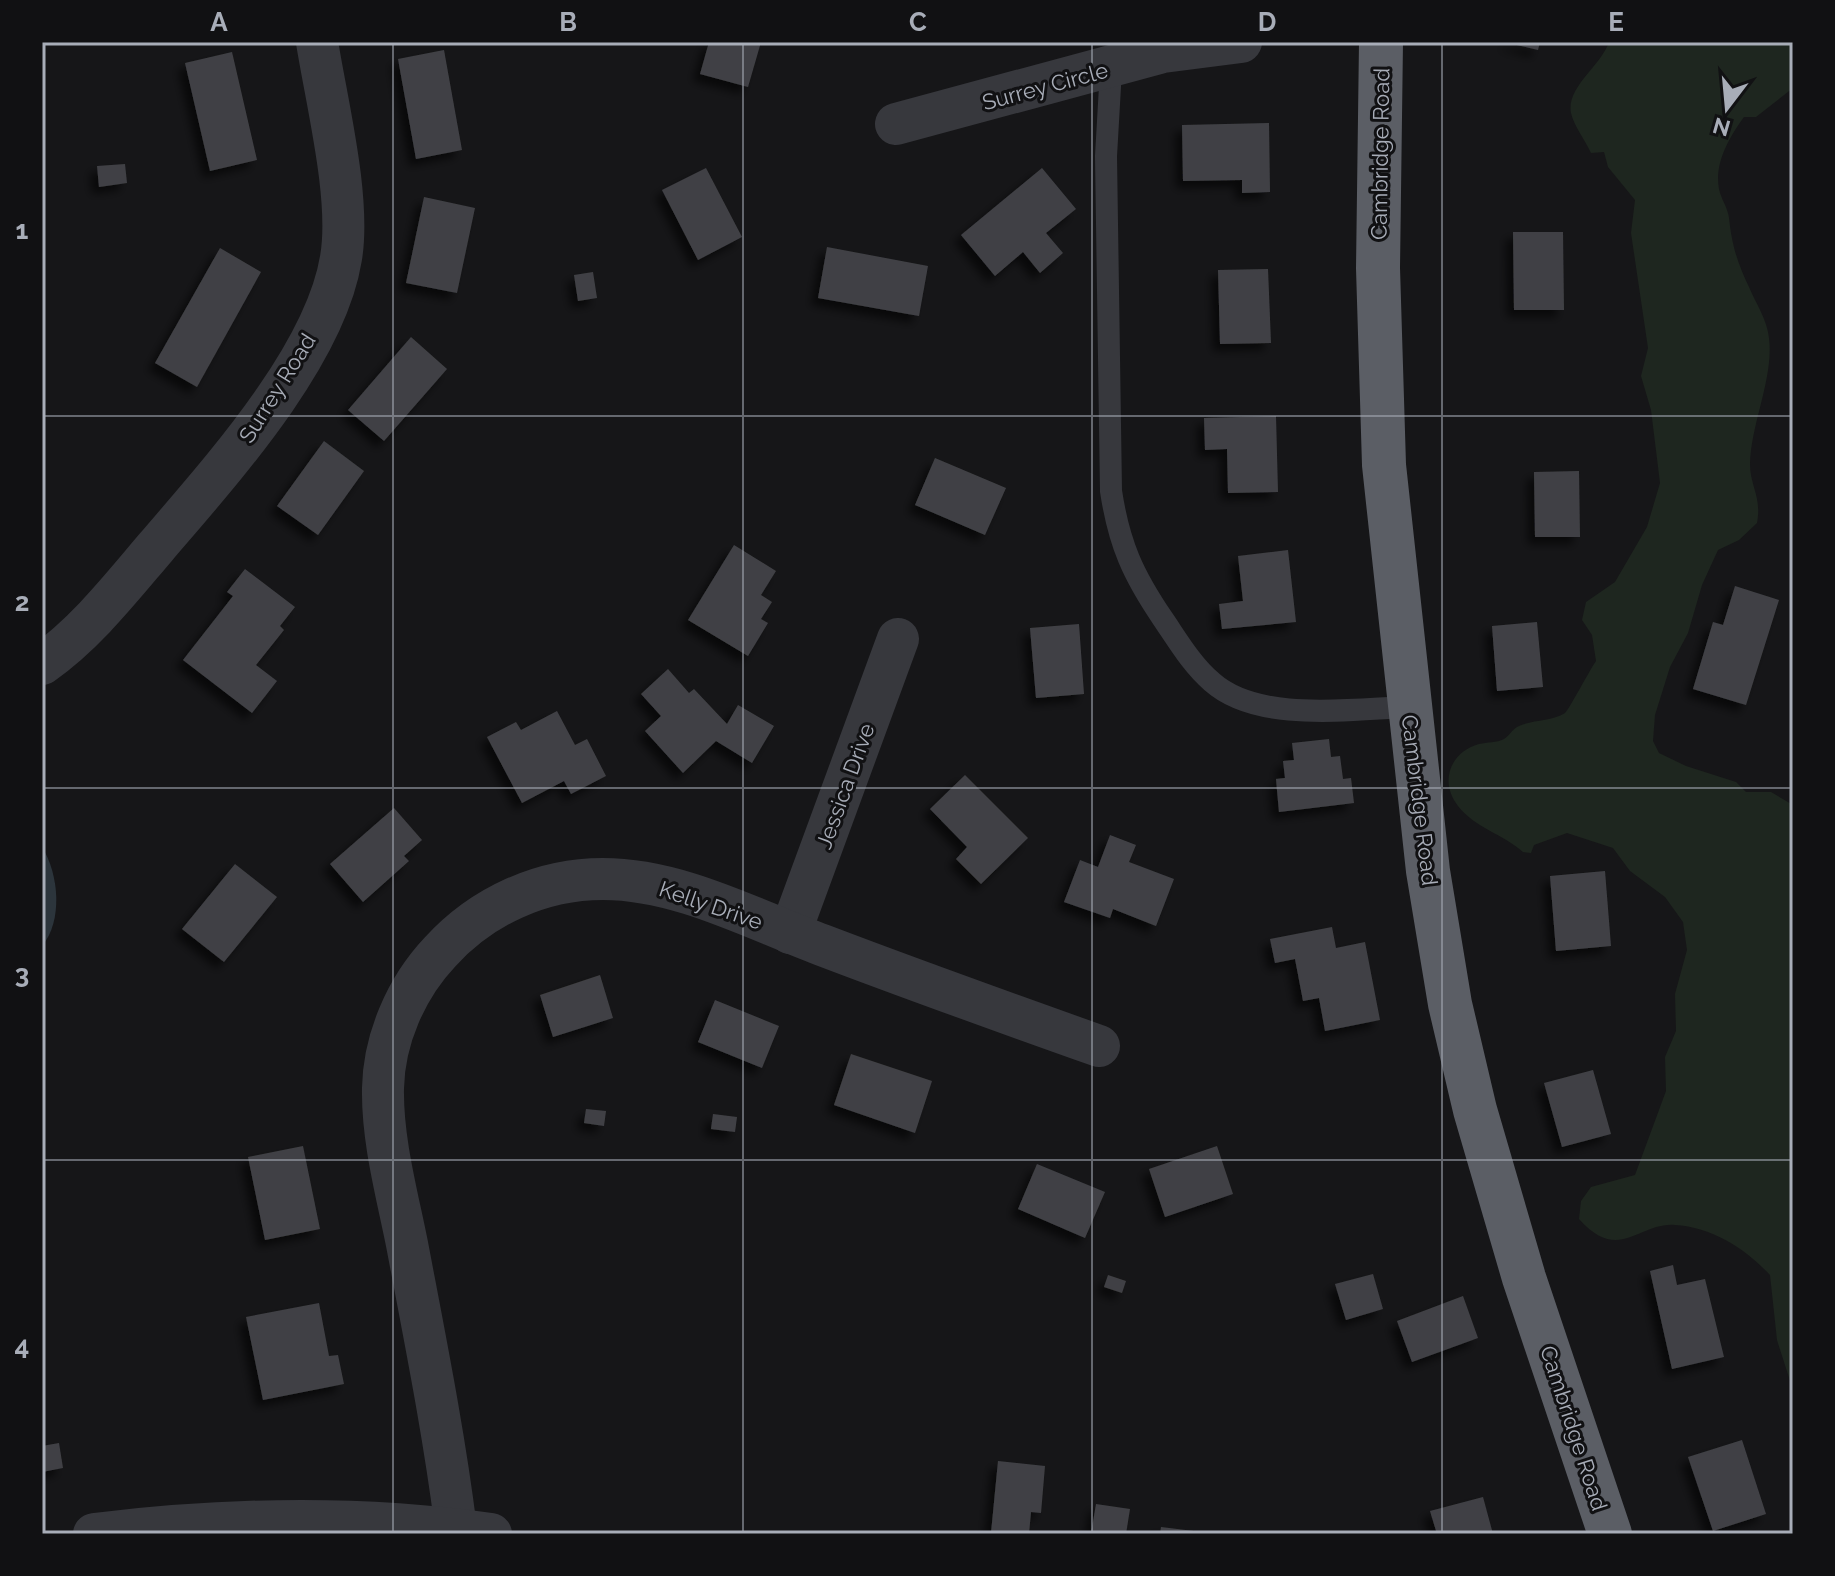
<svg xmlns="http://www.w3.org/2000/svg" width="1835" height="1576" viewBox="0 0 1835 1576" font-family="Raleway,sans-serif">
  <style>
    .green { fill: #1e261f }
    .water { fill: #2c353c }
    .building { fill: #404145; filter: url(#shadow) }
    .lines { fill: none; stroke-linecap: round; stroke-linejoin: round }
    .service { stroke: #37383d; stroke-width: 22 }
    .minor { stroke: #37383d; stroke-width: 42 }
    .trunk { stroke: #5b5e65; stroke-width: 44 }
    .grid { fill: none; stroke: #a8adb8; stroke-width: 2; stroke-opacity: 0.55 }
    .labels { text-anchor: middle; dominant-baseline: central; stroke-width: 6; stroke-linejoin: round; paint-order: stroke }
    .street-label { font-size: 22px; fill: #a8adb8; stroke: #111113 }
    .neatline { fill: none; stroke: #a8adb8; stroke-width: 3 }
    .grid-label { font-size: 26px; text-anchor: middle; font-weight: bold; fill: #a8adb8 }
  </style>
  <defs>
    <filter id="shadow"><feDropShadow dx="-7" dy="7" stdDeviation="4" flood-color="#0009"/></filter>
  </defs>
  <rect width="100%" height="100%" fill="#161618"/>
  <!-- green -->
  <path class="green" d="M1609 42H1793V88L1756 117H1744C1730 136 1714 163 1719 189 1721 199 1728 208 1729 218 1732 245 1737 262 1749 287 1756 304 1767 319 1769 338 1774 377 1751 423 1750 464 1750 486 1762 497 1757 523L1739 540 1718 550 1702 585 1688 633 1670 667 1655 715 1653 741 1659 753 1686 766 1736 782 1746 792H1771L1793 805V1390L1777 1340 1770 1275C1746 1249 1712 1227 1675 1225 1639 1222 1619 1264 1579 1219L1581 1201 1591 1187 1635 1175 1666 1091 1665 1057 1676 1031 1675 994 1687 950 1683 922 1665 897 1630 871 1613 848 1567 833 1534 845 1531 853 1523 852C1503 834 1475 828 1458 806 1439 782 1450 752 1479 744 1487 742 1497 743 1504 739 1509 736 1512 730 1517 727 1532 719 1551 722 1565 713 1569 710 1589 671 1596 661L1592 635 1582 620 1586 602 1615 582 1647 527 1660 483 1651 410 1641 376 1648 348 1631 233 1635 200 1608 167 1604 152 1591 153C1585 140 1574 126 1571 113 1566 87 1601 66 1609 42Z"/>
  <!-- water -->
  <path class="water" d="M42 847C59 874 63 921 42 946Z"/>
  <!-- building -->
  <g class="building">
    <path d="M709 42H761L748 87 700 74Z"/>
    <path d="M1504 42H1540L1538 50Z"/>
    <path d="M444 50 462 150 416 159 398 59Z"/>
    <path d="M232 52 257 160 210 171 185 63Z"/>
    <path d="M1269 123 1270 192 1242 193V180L1183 181 1182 125Z"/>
    <path d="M125 164 127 183 99 187 97 166Z"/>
    <path d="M706 168 742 237 698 260 662 190Z"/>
    <path d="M1042 168 1076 209 1046 233 1063 253 1040 273 1023 252 995 276 961 235Z"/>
    <path d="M424 197 475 208 457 293 406 283Z"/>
    <path d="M1513 232H1563L1564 310H1514Z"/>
    <path d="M827 247 928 266 919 316 818 298Z"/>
    <path d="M220 248 261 272 197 387 155 363Z"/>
    <path d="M1268 269 1271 343 1220 344 1218 270Z"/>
    <path d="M593 272 597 298 578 301 574 275Z"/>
    <path d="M411 337 447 369 384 441 348 410Z"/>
    <path d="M1276 416 1278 492 1228 493 1227 449 1205 450 1204 418Z"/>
    <path d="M324 441 364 471 318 535 277 506Z"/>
    <path d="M935 458 1006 488 985 535 915 505Z"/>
    <path d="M1579 471 1580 537H1535L1534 472Z"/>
    <path d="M734 545 776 571 761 595 772 602 761 619 768 623 748 656 688 620Z"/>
    <path d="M1288 550 1296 622 1222 629 1219 604 1243 601 1238 556Z"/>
    <path d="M245 569 295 607 280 626 284 630 256 665 277 681 252 713 183 660 233 596 227 592Z"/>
    <path d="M1735 586 1779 600 1746 705 1693 689 1713 622 1723 625Z"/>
    <path d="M1537 622 1543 687 1497 691 1492 626Z"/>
    <path d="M1079 624 1084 694 1036 698 1030 628Z"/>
    <path d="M668 669 689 693 694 689 727 724 738 705 774 726 752 763 716 741 683 773 645 731 661 716 641 694Z"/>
    <path d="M557 711 575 745 587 739 606 776 571 794 564 781 522 803 487 737 516 722 521 730Z"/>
    <path d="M1329 739 1331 757 1340 756 1343 779 1351 778 1354 803 1279 812 1276 779 1285 778 1283 761 1294 760 1292 743Z"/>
    <path d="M965 775 1028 838 981 884 956 859 967 847 930 809Z"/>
    <path d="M394 808 422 840 404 856 409 861 363 902 330 864Z"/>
    <path d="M1110 835 1136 845 1129 862 1174 879 1156 926 1113 909 1110 918 1064 902 1080 860 1098 867Z"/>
    <path d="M235 864 277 897 224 962 182 929Z"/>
    <path d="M1605 871 1611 946 1556 951 1550 876Z"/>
    <path d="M1332 927 1336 948 1365 942 1380 1020 1325 1031 1319 998 1303 1001 1295 959 1275 963 1270 939Z"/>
    <path d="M600 975 613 1018 553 1037 540 995Z"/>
    <path d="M715 1000 779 1026 762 1068 698 1042Z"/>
    <path d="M851 1054 932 1081 915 1133 834 1105Z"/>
    <path d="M1593 1070 1611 1134 1562 1147 1544 1083Z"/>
    <path d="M586 1109 606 1111 604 1126 584 1123Z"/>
    <path d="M713 1114 737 1117 735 1132 711 1129Z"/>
    <path d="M303 1146 320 1229 265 1240 248 1157Z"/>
    <path d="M1217 1146 1233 1194 1165 1217 1149 1169Z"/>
    <path d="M1037 1164 1105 1192 1085 1238 1018 1209Z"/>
    <path d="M1673 1265 1677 1285 1705 1279 1724 1357 1672 1369 1650 1271Z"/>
    <path d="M1373 1274 1383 1309 1346 1320 1335 1284Z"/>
    <path d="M1108 1275 1126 1281 1122 1293 1104 1287Z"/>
    <path d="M1463 1296 1478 1338 1412 1362 1397 1321Z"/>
    <path d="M319 1303 329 1356 338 1355 344 1384 263 1400 246 1317Z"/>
    <path d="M1742 1440 1766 1514 1713 1531 1688 1457Z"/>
    <path d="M59 1443 63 1468 42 1472V1446Z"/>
    <path d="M998 1461 1045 1466 1041 1513 1031 1512 1029 1534 991 1533Z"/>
    <path d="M1483 1497 1493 1534H1437L1430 1511Z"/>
    <path d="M1096 1504 1130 1509 1126 1534H1091Z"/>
    <path d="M1161 1527 1202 1532 1201 1534H1160Z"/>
  </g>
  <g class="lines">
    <!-- service -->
    <path class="service" d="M1111 69 1106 156 1111 491C1119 544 1133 575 1163 619 1178 641 1192 665 1212 682 1258 723 1351 709 1409 707"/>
    <!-- minor -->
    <g class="minor">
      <path d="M896 124 1163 52 1241 42"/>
      <path d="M42 664C86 633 121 588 156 547 220 472 325 357 341 258 351 199 327 104 317 42"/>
      <path d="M790 933 898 639"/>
      <path d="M456 1529C444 1433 425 1339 407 1244 397 1194 382 1140 383 1088 384 1039 406 988 440 952 482 906 541 879 603 879 679 879 752 919 822 945 914 980 1006 1013 1099 1046"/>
      <path d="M94 1534C226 1518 359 1515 491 1534"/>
    </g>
    <!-- trunk -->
    <path class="trunk" d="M1381 42 1378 268 1384 465 1428 871 1450 1004 1475 1110 1524 1278 1610 1534"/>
  </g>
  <!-- grid -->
  <path class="grid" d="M393 42V1534M743 42V1534M1092 42V1534M1442 42V1534M42 416H1793M42 788H1793M42 1160H1793"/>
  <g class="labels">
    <!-- street labels -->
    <g class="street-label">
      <text transform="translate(1045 86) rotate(-15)">Surrey Circle</text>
      <text transform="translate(1380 154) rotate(-89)">Cambridge Road</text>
      <text transform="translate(277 388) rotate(-58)">Surrey Road</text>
      <text transform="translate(845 786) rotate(-70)">Jessica Drive</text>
      <text transform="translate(1420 800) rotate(83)">Cambridge Road</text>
      <text transform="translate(711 905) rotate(19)">Kelly Drive</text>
      <text transform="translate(1574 1428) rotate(72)">Cambridge Road</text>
    </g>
  </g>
  <!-- border -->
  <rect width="1835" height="1576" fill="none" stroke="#111113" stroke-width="88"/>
  <!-- north arrow -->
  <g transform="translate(1727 108) rotate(196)" stroke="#111113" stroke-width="6" paint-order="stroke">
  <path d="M0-6L14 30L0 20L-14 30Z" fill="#a8adb8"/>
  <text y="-12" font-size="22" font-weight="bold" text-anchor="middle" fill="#a8adb8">N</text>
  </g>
  <rect x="44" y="44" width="1747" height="1488" class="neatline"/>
  <g class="grid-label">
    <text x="219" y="31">A</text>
    <text x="568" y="31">B</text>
    <text x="918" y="31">C</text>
    <text x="1267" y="31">D</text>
    <text x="1616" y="31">E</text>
    <text x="22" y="239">1</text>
    <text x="22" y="611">2</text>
    <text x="22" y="983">3</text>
    <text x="22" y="1355">4</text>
  </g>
</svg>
